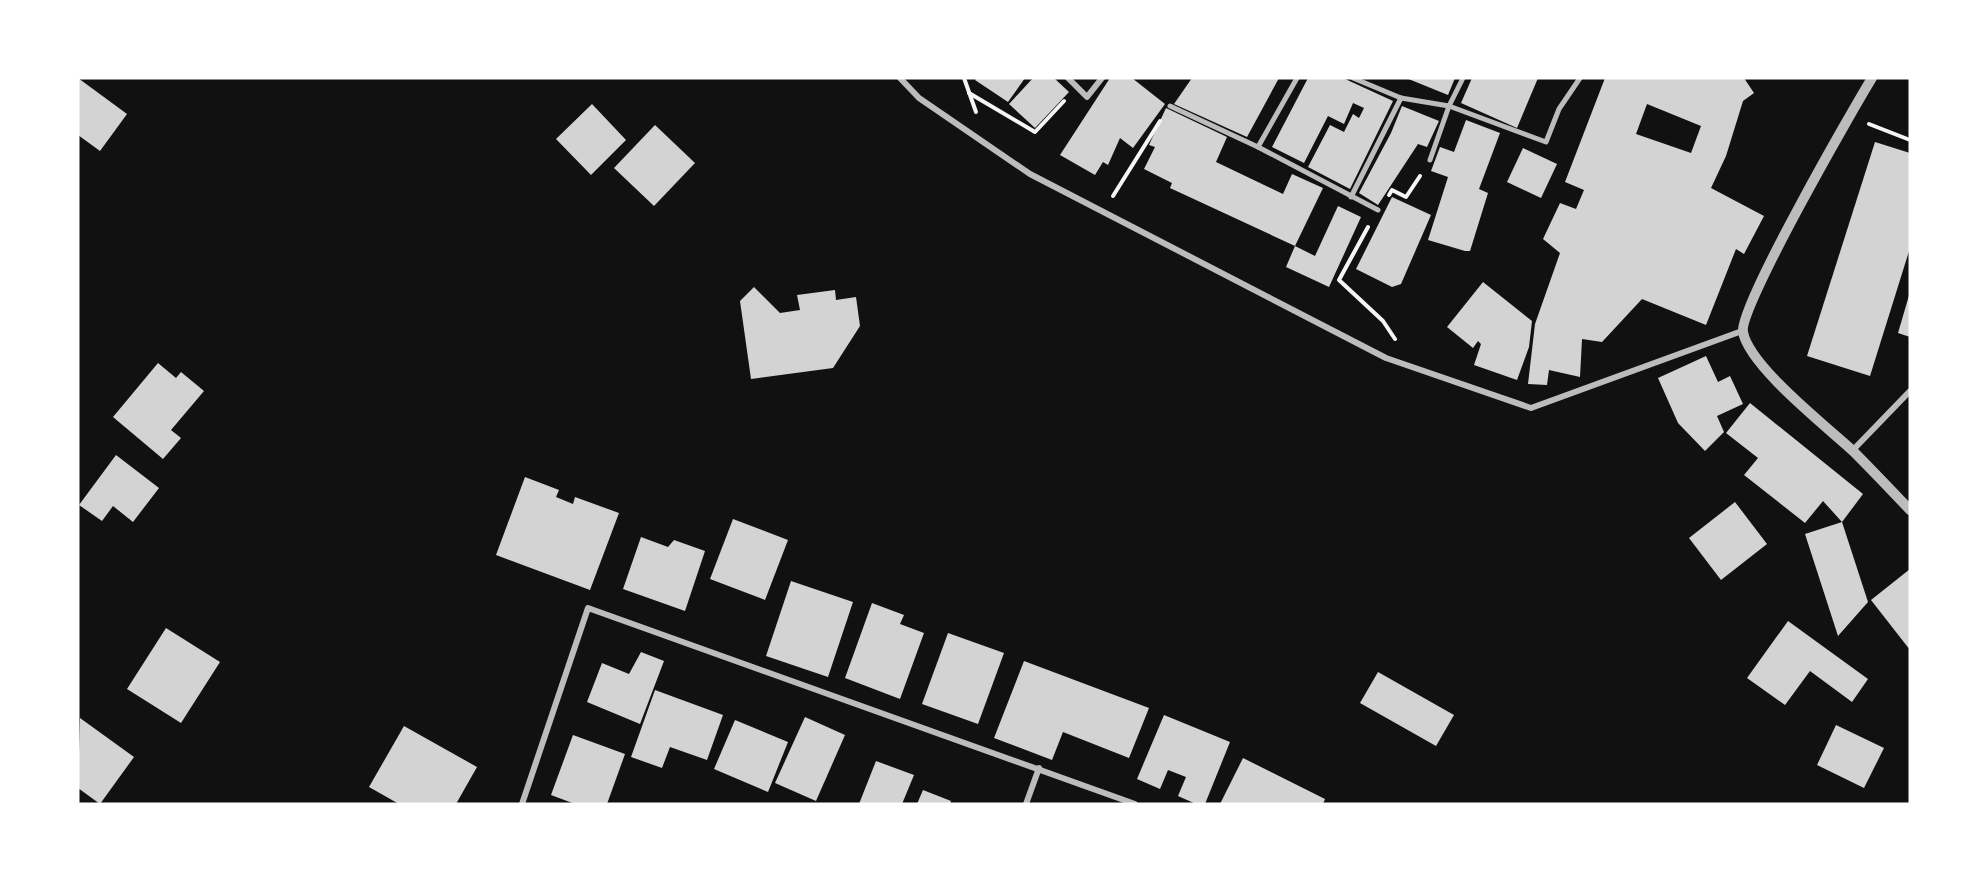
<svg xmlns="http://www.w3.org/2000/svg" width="1988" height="882" viewBox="0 0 1988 882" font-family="Karla,sans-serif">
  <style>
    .building { fill: #d3d3d3; fill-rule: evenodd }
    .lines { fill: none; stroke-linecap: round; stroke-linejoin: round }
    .path { stroke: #f5f5f5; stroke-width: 4 }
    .pedestrian { stroke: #bcbcbc; stroke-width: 5 }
    .minor { stroke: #bcbcbc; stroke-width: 6 }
    .tertiary { stroke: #bcbcbc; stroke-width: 10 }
  </style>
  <rect width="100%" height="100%" fill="#111"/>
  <!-- building -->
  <g class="building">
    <path d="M78 78 127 114 100 151 78 135Z"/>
    <path d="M977 78H1025L1008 102 975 80Z"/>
    <path d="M1033 78H1054L1069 92 1035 128 1009 104Z"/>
    <path d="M1110 78H1132L1165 104 1133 148 1120 138 1108 165 1103 162 1095 175 1060 155Z"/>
    <path d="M1192 78H1279L1247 137 1174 104Z"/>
    <path d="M1308 78H1343L1393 101 1350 189 1308 167 1330 125 1344 132 1353 114 1359 118 1364 108 1353 103 1344 124 1328 116 1304 163 1272 147Z"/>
    <path d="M1406 78H1455L1448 95Z"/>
    <path d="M1472 78H1538L1517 128 1461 103Z"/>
    <path d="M1605 78H1744L1754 93 1743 101 1726 156 1711 188 1764 216 1744 254 1736 249 1706 325 1642 299 1602 342 1582 339 1580 377 1549 370 1547 385 1528 384 1535 324 1560 253 1543 239 1560 203 1576 209 1584 190 1565 182ZM1647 104 1701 126 1691 153 1636 134Z"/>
    <path d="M592 104 626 140 591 175 556 139Z"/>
    <path d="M1402 106 1439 121 1427 147 1418 144 1378 205 1359 193 1391 133Z"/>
    <path d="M1166 108 1227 137 1216 162 1283 194 1292 174 1323 188 1295 246 1315 256 1338 206 1361 217 1329 287 1286 267 1295 246 1170 188 1172 183 1144 169 1155 147 1149 145Z"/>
    <path d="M1466 120 1500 133 1479 189 1488 193 1470 251H1465L1428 240 1448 177 1431 171 1440 147 1454 152Z"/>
    <path d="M655 125 695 163 654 206 614 168Z"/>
    <path d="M1875 142 1910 153V248L1870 376 1807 356Z"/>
    <path d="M1523 148 1557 164 1541 198 1507 182Z"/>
    <path d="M1392 197 1431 215 1401 284 1392 287 1356 269Z"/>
    <path d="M1483 282 1532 321 1529 347 1517 380 1474 365 1481 344 1478 341 1473 348 1447 327Z"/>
    <path d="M754 287 780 313 800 310 797 295 835 290 836 300 856 297 860 326 833 368 751 379 740 301Z"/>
    <path d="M1910 292V337L1898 333Z"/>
    <path d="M1706 356 1718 382 1730 376 1743 404 1717 416 1724 432 1705 451 1678 423 1658 378Z"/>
    <path d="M158 363 176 378 181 372 204 391 171 430 181 438 163 459 113 417Z"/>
    <path d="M1750 403 1863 494 1842 522 1823 501 1805 523 1744 475 1758 458 1726 433Z"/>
    <path d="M116 455 159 488 133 522 113 506 102 521 79 505Z"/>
    <path d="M525 477 559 490 556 497 573 504 575 497 619 513 590 590 496 555Z"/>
    <path d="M1735 502 1767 544 1721 580 1689 538Z"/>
    <path d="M733 519 788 540 765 600 710 579Z"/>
    <path d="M1842 522 1868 602 1838 636 1805 534Z"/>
    <path d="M641 537 668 547 674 540 705 551 685 611 623 589Z"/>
    <path d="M1910 569V650L1871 600Z"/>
    <path d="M791 581 853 602 828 677 766 656Z"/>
    <path d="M872 603 904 615 900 624 924 633 900 699 845 678Z"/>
    <path d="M1788 621 1868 679 1852 702 1810 671 1785 705 1747 678Z"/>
    <path d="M166 628 220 662 181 723 127 689Z"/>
    <path d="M948 633 1004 653 978 724 922 704Z"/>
    <path d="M641 652 664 661 640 724 587 702 602 663 629 674Z"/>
    <path d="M1024 661 1149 708 1129 758 1063 732 1052 760 994 738Z"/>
    <path d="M1378 672 1454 715 1436 746 1360 703Z"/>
    <path d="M655 690 723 715 707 760 670 747 662 768 631 757Z"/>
    <path d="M1164 715 1230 742 1205 804H1196L1178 796 1186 777 1168 770 1160 789 1137 779Z"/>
    <path d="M805 717 845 735 816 801 775 783Z"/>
    <path d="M80 718 134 757 100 804 78 788Z"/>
    <path d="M735 720 788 742 768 792 714 769Z"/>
    <path d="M1836 725 1884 748 1864 788 1817 765Z"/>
    <path d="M404 726 477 767 456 804H399L369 787Z"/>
    <path d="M573 735 625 754 607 804H575L551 795Z"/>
    <path d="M1243 758 1325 799 1323 804H1220Z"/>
    <path d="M876 761 914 775 902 804H859Z"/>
    <path d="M923 790 951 801 950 804H917Z"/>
  </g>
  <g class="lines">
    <!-- path -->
    <g class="path">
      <path d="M964 78 976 112"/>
      <path d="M969 93 1035 132 1064 101"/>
      <path d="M1869 124 1910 140"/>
      <path d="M1389 195 1392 190 1406 197 1420 176"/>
      <path d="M1113 196 1160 121"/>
      <path d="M1368 227 1339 280 1383 321 1395 339"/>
    </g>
    <!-- pedestrian -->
    <g class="pedestrian">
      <path d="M1353 78 1401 98 1449 106 1546 142 1559 109 1580 78"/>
      <path d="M1170 106 1258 147 1378 210"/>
      <path d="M1258 147 1297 78"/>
      <path d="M1430 160 1449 106 1463 78"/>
      <path d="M1351 197 1401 98"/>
    </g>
    <!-- minor -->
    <g class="minor">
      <path d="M900 78 919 98 1030 174 1386 358 1531 408 1742 331"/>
      <path d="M1068 78 1087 97 1102 78"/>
      <path d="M1852 451 1910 391"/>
      <path d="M522 804 588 608 1135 804"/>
      <path d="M1026 804 1039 768"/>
    </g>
    <!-- tertiary -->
    <path class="tertiary" d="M1872 78C1853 109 1738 309 1743 332 1749 366 1826 426 1853 451 1872 470 1891 490 1910 510"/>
  </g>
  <!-- border -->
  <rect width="1988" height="882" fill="none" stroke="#ffffff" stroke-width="159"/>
</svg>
